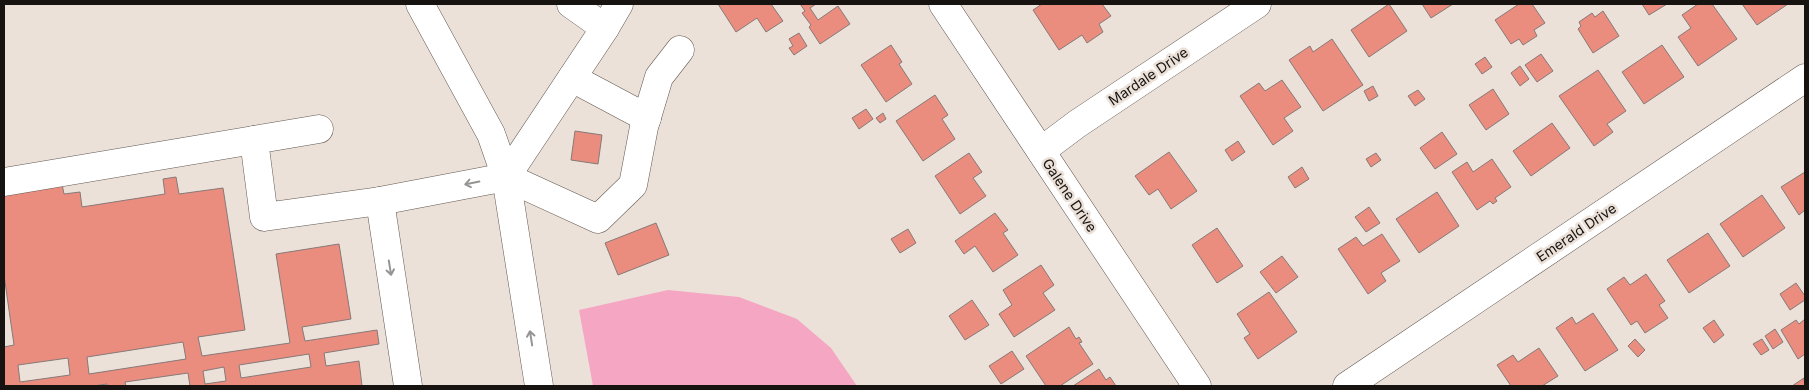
<svg xmlns="http://www.w3.org/2000/svg" width="1809" height="390" viewBox="0 0 1809 390" font-family="Inter,sans-serif">
  <style>
    .green { fill: #f5a6c2 }
    .building { fill: #ea8d7f; stroke: #867977; fill-rule: evenodd }
    .lines { fill: none; stroke-linecap: round; stroke-linejoin: round }
    .minor-casing { stroke: #625952; stroke-width: 29 }
    .minor { stroke: #fff; stroke-width: 28 }
    .oneway { stroke: #969593 }
    .labels { text-anchor: middle; dominant-baseline: central; stroke-width: 5; stroke-linejoin: round; paint-order: stroke }
    .street-label { font-size: 14px; fill: #161310; stroke: #ece1d9 }
  </style>
  <rect width="100%" height="100%" fill="#ece1d9"/>
  <!-- green -->
  <path class="green" d="M668 290 739 297 797 319 831 348 857 386H593L579 310Z"/>
  <!-- building -->
  <g class="building">
    <path d="M718 4H771L783 21 766 32 757 18 736 32Z"/>
    <path d="M800 4H816L810 8 818 20 838 6 850 24 820 44 809 27 811 25 802 13 805 11Z"/>
    <path d="M1042 4H1102L1111 16 1099 24 1103 32 1087 43 1082 35 1059 50 1033 10Z"/>
    <path d="M1389 4 1407 31 1369 57 1351 30Z"/>
    <path d="M1422 4H1453L1431 18Z"/>
    <path d="M1519 4H1532L1545 23 1534 30 1537 36 1523 45 1519 39 1511 44 1495 20Z"/>
    <path d="M1642 4H1667L1649 15Z"/>
    <path d="M1698 4H1712L1737 39 1698 66 1678 37 1691 28 1682 15Z"/>
    <path d="M1742 4H1788L1757 25Z"/>
    <path d="M1603 11 1619 36 1593 53 1578 29 1581 26 1579 22 1592 13 1595 17Z"/>
    <path d="M799 33 807 46 794 55 789 48 793 46 789 39Z"/>
    <path d="M1332 39 1363 85 1323 111 1289 60 1310 46 1313 52Z"/>
    <path d="M891 45 902 62 899 64 912 84 886 102 861 65Z"/>
    <path d="M1662 45 1684 77 1644 104 1622 72Z"/>
    <path d="M1541 54 1553 71 1537 82 1525 65Z"/>
    <path d="M1485 57 1492 67 1482 74 1475 64Z"/>
    <path d="M1520 66 1529 79 1520 86 1511 73Z"/>
    <path d="M1598 70 1626 111 1607 124 1613 132 1594 146 1559 96Z"/>
    <path d="M1282 80 1301 107 1284 118 1293 131 1273 145 1240 96 1259 83 1265 91Z"/>
    <path d="M1373 86 1378 96 1369 101 1364 91Z"/>
    <path d="M1493 89 1509 114 1486 130 1469 105Z"/>
    <path d="M1418 90 1425 99 1415 106 1408 96Z"/>
    <path d="M935 95 948 115 942 119 955 139 923 161 896 121Z"/>
    <path d="M866 109 873 119 859 129 852 118Z"/>
    <path d="M883 113 886 119 880 123 876 118Z"/>
    <path d="M1552 123 1570 148 1531 176 1513 151Z"/>
    <path d="M575 131 602 135 598 164 571 160Z"/>
    <path d="M1442 132 1457 154 1435 169 1420 148Z"/>
    <path d="M1238 141 1245 152 1232 161 1225 150Z"/>
    <path d="M1169 152 1197 191 1171 209 1158 189 1149 195 1135 176Z"/>
    <path d="M969 153 982 172 973 178 986 196 960 214 935 176Z"/>
    <path d="M1376 153 1381 160 1371 167 1366 159Z"/>
    <path d="M1492 159 1511 187 1495 198 1497 201 1493 204 1490 201 1477 210 1452 172 1467 162 1473 172Z"/>
    <path d="M1302 167 1309 179 1295 188 1288 177Z"/>
    <path d="M1805 172V210L1799 215 1781 187Z"/>
    <path d="M176 177 179 194 223 188 245 330 198 337 202 356 290 343 276 254 339 244 351 319 302 327 305 341 377 330 379 344 324 353 326 366 359 361 362 386H188H190L188 373 125 382 126 386H107V384L93 386H4V347L14 345 4 275V193L62 184 64 194 80 192 82 207 165 194 163 179ZM183 342 186 359 89 374 87 357ZM309 354 311 367 241 378 239 365ZM68 358 70 375 20 382 18 365ZM224 367 226 381 205 384 203 371Z"/>
    <path d="M1437 192 1459 226 1419 253 1396 219Z"/>
    <path d="M1762 195 1785 228 1743 257 1720 224Z"/>
    <path d="M1369 207 1380 223 1366 232 1355 217Z"/>
    <path d="M995 213 1008 230 1003 233 1018 255 993 272 975 246 964 254 955 241Z"/>
    <path d="M656 223 669 255 618 275 605 243Z"/>
    <path d="M1217 228 1243 266 1217 283 1192 245Z"/>
    <path d="M908 229 916 243 900 253 891 239Z"/>
    <path d="M1708 233 1730 266 1689 293 1667 260Z"/>
    <path d="M1382 234 1400 261 1381 273 1386 281 1368 294 1338 249 1356 237 1363 246Z"/>
    <path d="M1282 256 1298 277 1276 293 1260 272Z"/>
    <path d="M1041 265 1054 285 1043 293 1055 310 1014 337 999 314 1012 305 1003 290Z"/>
    <path d="M1646 274 1665 301 1659 305 1668 318 1645 333 1637 321 1631 325 1607 289 1624 277 1630 285Z"/>
    <path d="M1796 283 1805 296V300L1790 310 1780 294Z"/>
    <path d="M1269 292 1297 332 1258 359 1244 338 1250 334 1237 314Z"/>
    <path d="M972 300 989 325 965 340 949 316Z"/>
    <path d="M1593 313 1618 350 1585 371 1556 328 1572 317 1576 324Z"/>
    <path d="M1805 319V354L1798 359 1781 330 1796 320 1799 324Z"/>
    <path d="M1714 320 1724 335 1714 343 1703 328Z"/>
    <path d="M1069 327 1076 339 1079 337 1082 342 1079 343 1093 364 1060 386H1046L1026 356Z"/>
    <path d="M1775 329 1783 342 1773 349 1765 336Z"/>
    <path d="M1635 339 1645 350 1638 357 1628 346Z"/>
    <path d="M1762 339 1769 350 1761 355 1753 344Z"/>
    <path d="M1539 348 1558 376 1542 386H1511L1497 365 1513 355 1518 362Z"/>
    <path d="M1012 351 1024 369 1001 384 989 366Z"/>
    <path d="M1099 369 1106 380 1110 377 1116 386H1073Z"/>
    <path d="M1804 378 1805 386H1792Z"/>
  </g>
  <g class="lines">
    <!-- minor casing -->
    <g class="minor-casing">
      <g id="minor">
        <path d="M420 4 491 134 506 177 605 28 571 4"/>
        <path d="M943 4 1197 386"/>
        <path d="M605 28 619 4"/>
        <path d="M572 78 647 118"/>
        <path d="M319 129 254 140 264 217 380 201"/>
        <path d="M1041 151 1077 124 1257 4"/>
        <path d="M506 177 598 219 633 185 644 127 659 77 680 50"/>
        <path d="M4 182 254 140"/>
        <path d="M408 386 380 201 506 177 539 386"/>
        <path d="M1347 386 1805 78"/>
      </g>
    </g>
    <!-- minor -->
    <use href="#minor" class="minor"/>
  </g>
  <!-- one-way arrows -->
  <defs><path id="oneway-shaft" d="M-6 0H5M1.5-3L5.5 0L1.5 3" fill="none" stroke-width="1.6" stroke-linecap="round" stroke-linejoin="round" transform="scale(1.25)"/></defs>
  <g class="oneway">
    <use href="#oneway-shaft" transform="translate(472 183) rotate(169)"/>
    <use href="#oneway-shaft" transform="translate(390 268) rotate(81)"/>
    <use href="#oneway-shaft" transform="translate(531 338) rotate(-99)"/>
  </g>
  <g class="labels">
    <!-- street labels -->
    <g class="street-label">
      <text transform="translate(1148 76) rotate(-34)">Mardale Drive</text>
      <text transform="translate(1070 195) rotate(56)">Galene Drive</text>
      <text transform="translate(1576 232) rotate(-34)">Emerald Drive</text>
    </g>
  </g>
  <!-- border -->
  <rect width="1809" height="390" fill="none" stroke="#161310" stroke-width="10"/>
</svg>
